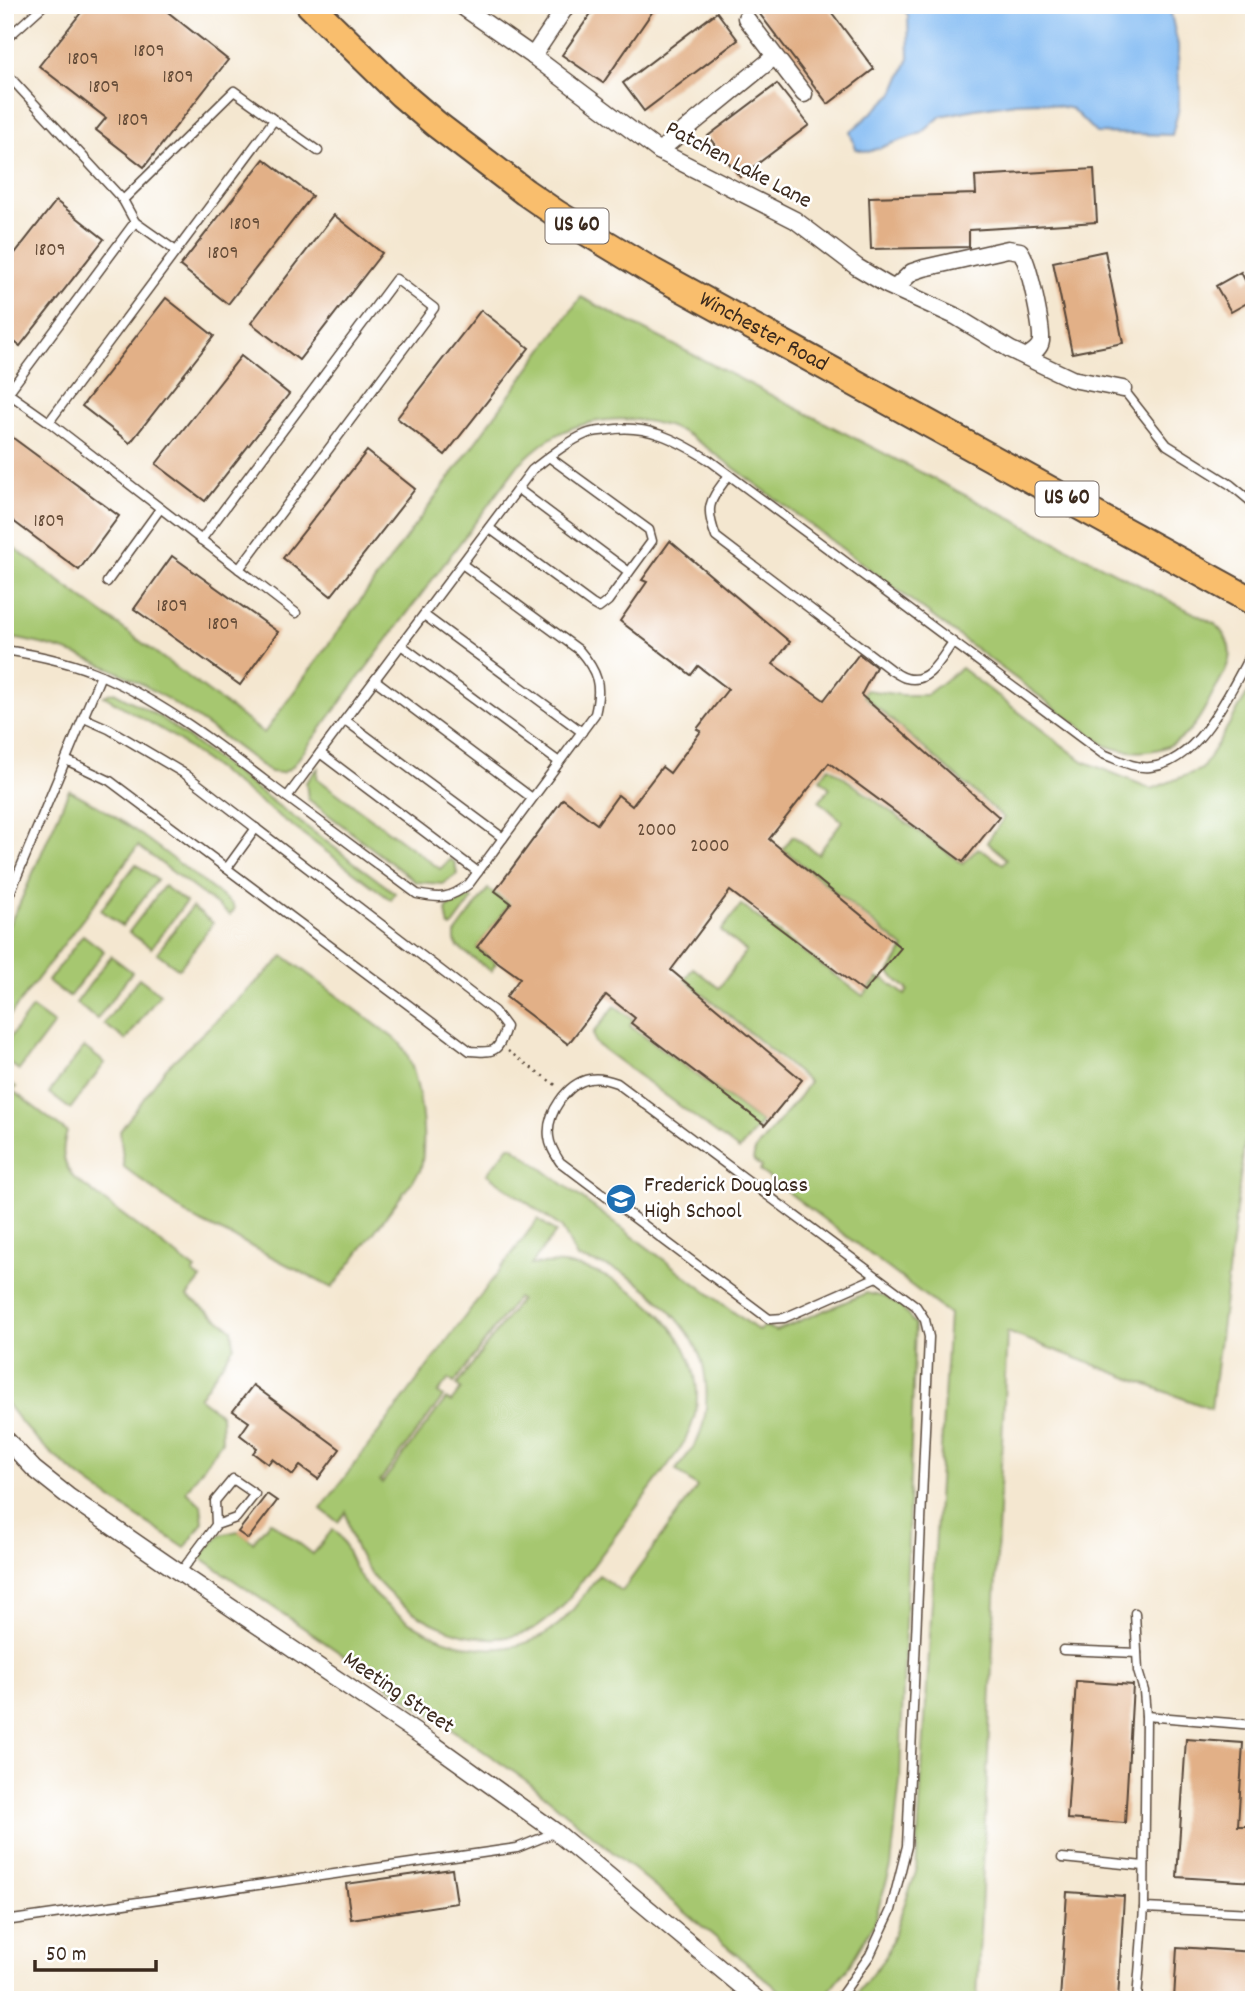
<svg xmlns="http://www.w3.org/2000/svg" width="1259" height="2005" viewBox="0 0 1259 2005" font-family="Dekko,sans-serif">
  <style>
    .green { fill: #a6c76f; stroke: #707846; stroke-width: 2; fill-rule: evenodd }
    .water { fill: #83bbf3; stroke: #5f7288; stroke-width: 2 }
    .building { fill: #e2b087 }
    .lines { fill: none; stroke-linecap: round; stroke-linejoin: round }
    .service-casing { stroke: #574639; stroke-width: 11 }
    .minor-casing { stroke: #574639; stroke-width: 19 }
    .trunk-casing { stroke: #574639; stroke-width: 30 }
    .path { stroke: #574639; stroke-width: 2.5; stroke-dasharray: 2 5; stroke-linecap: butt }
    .service { stroke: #fff; stroke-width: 8 }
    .minor { stroke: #fff; stroke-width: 16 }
    .trunk { stroke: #f9be6d; stroke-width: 26 }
    .labels { text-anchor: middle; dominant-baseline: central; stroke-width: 5; stroke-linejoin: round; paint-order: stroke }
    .number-label { font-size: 19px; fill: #654c38 }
    .shield { fill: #fff; stroke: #766a62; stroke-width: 2 }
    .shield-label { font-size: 21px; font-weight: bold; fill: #3b2a1e }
    .street-label { font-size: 23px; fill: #3b2a1e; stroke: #fff }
    .poi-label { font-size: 23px; fill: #3b2a1e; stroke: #fff; text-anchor: start }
  </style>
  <rect width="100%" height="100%" fill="#fff"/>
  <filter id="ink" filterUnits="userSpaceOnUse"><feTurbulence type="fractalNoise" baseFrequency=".0143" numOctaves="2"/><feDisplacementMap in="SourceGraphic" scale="14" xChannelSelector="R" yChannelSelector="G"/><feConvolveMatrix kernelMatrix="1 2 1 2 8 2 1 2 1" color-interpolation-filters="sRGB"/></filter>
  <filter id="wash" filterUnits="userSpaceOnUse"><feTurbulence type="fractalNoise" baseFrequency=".00686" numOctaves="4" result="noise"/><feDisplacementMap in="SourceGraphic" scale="28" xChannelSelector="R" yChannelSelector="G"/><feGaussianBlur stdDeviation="1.57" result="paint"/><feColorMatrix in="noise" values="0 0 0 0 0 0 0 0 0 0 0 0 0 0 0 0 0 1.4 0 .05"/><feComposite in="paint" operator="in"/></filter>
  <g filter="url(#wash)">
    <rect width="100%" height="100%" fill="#f4e7d0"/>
    <!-- green -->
    <g class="green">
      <path d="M581 297 1215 624C1240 649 1229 665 1214 691 1207 704 1201 718 1191 729 1169 754 1136 756 1106 746L706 447C698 442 691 436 683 432 641 413 587 415 548 440 537 447 528 456 519 464L292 767 282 773 270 772C187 709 111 652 5 637V541L264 733Z"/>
      <path d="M961 668 1083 761 1152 789 1202 769 1254 683V1068L1211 1409 1007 1332 977 2000H852L886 1956 916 1872 949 1314 760 1171 762 1167 753 1160 755 1150 797 1100 809 1082 685 979 693 968 719 988 746 951 721 931 741 905 863 996 878 978 881 980 883 978 905 995 908 990 889 973 904 948 783 849 793 836 818 854 842 821 819 801 830 788 820 779 829 767 963 864 978 848 1003 864 1007 859 987 842 1004 818 863 695 866 690 902 695H926Z"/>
      <path d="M114 692 160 717 395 893 391 900 171 735 104 696Z"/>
      <path d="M318 768 317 778 326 785 440 869 451 859 455 863 457 874 443 884 416 882 308 799 306 782Z"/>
      <path d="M69 790C128 820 180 865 233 905L234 910 230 915 138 846 5 1022V932L19 905Z"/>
      <path d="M136 864 157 880 122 926 101 910Z"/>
      <path d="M164 886 186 902 151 948 129 932Z"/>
      <path d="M488 889 509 904 477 948 496 963 491 971 458 947 455 941V934Z"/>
      <path d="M470 897 472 900 452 927H449L446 911 448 907Z"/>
      <path d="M192 907 213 923 179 969 157 953Z"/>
      <path d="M83 935 104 951 69 997 48 981Z"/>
      <path d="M111 956 132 972 97 1019 76 1003Z"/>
      <path d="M284 956 399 1042C419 1065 429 1141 420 1171L332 1288 247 1244 190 1217 124 1167 120 1131 166 1068Z"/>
      <path d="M139 978 160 994 126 1040 104 1024Z"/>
      <path d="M615 1006 633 1019 630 1026 762 1123 739 1150 595 1043 593 1033Z"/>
      <path d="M32 1008 54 1024 19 1070 5 1060V1044Z"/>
      <path d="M84 1047 105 1063 70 1109 49 1093Z"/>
      <path d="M5 1079 16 1087 13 1091 67 1132C61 1150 62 1163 74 1178L196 1270 193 1273 201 1279 187 1296 232 1329 234 1346 199 1398 221 1414 222 1441 186 1491 201 1505 203 1522 185 1548C122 1505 49 1466 5 1401Z"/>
      <path d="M509 1146H512L759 1331 764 1326 776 1331 866 1293 885 1297 901 1307 915 1324 900 1781 891 1867 873 1925 849 1966 822 2000H791L527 1781 200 1557 220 1535 238 1531 253 1542 270 1521 313 1554 333 1529C343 1536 345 1549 351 1560 355 1570 362 1580 368 1587 413 1637 494 1673 554 1628 572 1615 585 1592 599 1575L621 1591 623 1590 697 1487 676 1470C684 1459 696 1447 700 1434 708 1412 708 1388 703 1365 695 1331 653 1289 623 1273 608 1266 593 1262 577 1258L562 1228 487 1174Z"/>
      <path d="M538 1219 556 1232 531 1265C546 1264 559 1262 574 1266 636 1279 706 1340 696 1409 694 1424 687 1436 680 1449L563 1606C554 1614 545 1623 534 1629 481 1654 416 1623 379 1583 361 1564 350 1538 346 1512L338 1522 321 1509ZM517 1298 520 1300 457 1385 461 1389 451 1402 446 1399 382 1483 380 1481 443 1397 438 1393 449 1379 454 1383Z"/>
    </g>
    <!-- water -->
    <path class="water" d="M900 5H1169L1178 45 1179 108 1172 135 1096 133 1072 109 1041 102 1016 103 975 109 941 116 922 133 868 152 856 149 850 132 894 93 909 58 908 15Z"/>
    <g id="blocks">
      <!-- building -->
      <g class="building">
        <path d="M87 5H159L228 60 144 167 96 130 106 118 39 66Z"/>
        <path d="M597 5H657L603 83 562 55Z"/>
        <path d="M753 5H826L874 69 828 104Z"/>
        <path d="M717 12 738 40 644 111 623 83Z"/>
        <path d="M777 84 809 125 740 177 708 136Z"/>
        <path d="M264 159 312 196 228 304 180 266Z"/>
        <path d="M1094 169 1097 222 969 230V247L871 249 869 197 976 194 975 176Z"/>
        <path d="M56 201 104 239 20 346 5 335V266Z"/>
        <path d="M334 215 382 253 299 360 251 323Z"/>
        <path d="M1105 251 1123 343 1072 353 1053 262Z"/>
        <path d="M1241 272 1246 282 1254 277V299L1231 312 1216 286Z"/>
        <path d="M166 298 214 336 130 443 82 406Z"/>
        <path d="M481 310 529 348 445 455 397 418Z"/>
        <path d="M241 356 289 394 205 501 156 464Z"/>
        <path d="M5 432 119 516 79 570 5 515Z"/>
        <path d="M367 451 415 489 331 596 283 558Z"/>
        <path d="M670 541 790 642 773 664 824 700 859 654 876 667 861 695 999 817 963 862 829 763 769 839 901 948 864 992 730 891 671 970 802 1080 765 1125 631 1023 635 1018 606 995 568 1044 506 997 520 978 477 947 511 903 495 891 563 799 597 824 618 795 632 806 662 767 670 773 701 731 697 729 728 689 698 666 691 675 620 621 647 582 642 580Z"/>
        <path d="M172 556 278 632 240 685 134 609Z"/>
        <path d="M253 1385 340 1449 318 1479 300 1466 293 1475 272 1459 268 1464 253 1453 257 1448 240 1435 249 1422 233 1411Z"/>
        <path d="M267 1494 277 1501 248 1539 238 1532Z"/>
        <path d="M1076 1681 1133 1685 1125 1823 1067 1819Z"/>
        <path d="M1186 1739 1243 1743 1238 1826H1254V1882L1177 1877Z"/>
        <path d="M452 1869 457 1903 351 1919 346 1884Z"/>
        <path d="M1067 1892 1124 1896 1118 2000H1060Z"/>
        <path d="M1177 1947 1254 1952V2000H1174Z"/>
      </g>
    </g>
  </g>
  <g filter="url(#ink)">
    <use href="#blocks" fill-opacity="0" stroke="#574639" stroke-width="2"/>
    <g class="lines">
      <!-- service casing -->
      <g class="service-casing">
        <g id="service">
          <path d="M5 40 44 5"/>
          <path d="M5 72 123 200 234 91 318 151"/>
          <path d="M274 120 49 422 296 613"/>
          <path d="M135 222 176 251"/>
          <path d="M1123 389 1167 445 1231 485 1254 504"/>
          <path d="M5 391 49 422"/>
          <path d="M8 393 135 222 123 200"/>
          <path d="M729 475C710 501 704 505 716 537L891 670C896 673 901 677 906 678 929 685 942 657 953 642"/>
          <path d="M518 489 629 572"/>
          <path d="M489 528 592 604 599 608 608 601 652 541 649 530 549 457"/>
          <path d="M201 540 396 279 434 308 239 569"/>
          <path d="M107 582 160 509"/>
          <path d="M424 615 582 732"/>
          <path d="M401 645 559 762"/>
          <path d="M5 650C38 655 72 662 103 676 166 704 221 747 276 789 323 824 370 859 417 894 440 899 450 899 469 884L595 714C602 685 598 672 579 650L462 564"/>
          <path d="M375 680 532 798"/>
          <path d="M345 720 503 838"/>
          <path d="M320 753 478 872"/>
          <path d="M66 760 110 781 470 1051C496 1053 498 1052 506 1027L494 1011 185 774 109 729 84 718"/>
          <path d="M287 797 532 470C549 457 567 442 586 434 592 431 601 431 608 430 646 423 677 440 709 460L1103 754C1117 759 1134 769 1150 767 1200 763 1232 687 1254 648"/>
          <path d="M227 868 256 828"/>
          <path d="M5 905 101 675"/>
          <path d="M180 1573 216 1525 215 1501 233 1479 255 1494 236 1518 216 1525"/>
          <path d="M1135 1613 1138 1671 1144 1691 1146 1716 1144 1908 1137 2000"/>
          <path d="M1063 1650 1137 1653"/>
          <path d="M1146 1716 1254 1725"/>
          <path d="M1062 1858 1144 1866"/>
          <path d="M1144 1908 1254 1913"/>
          <path d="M5 1921 517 1848 556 1832"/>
          <path d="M838 2000 870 1955 891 1910 907 1846 929 1337 925 1320 916 1306 617 1083C609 1080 599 1077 590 1079 567 1083 546 1114 549 1137 550 1147 555 1154 560 1162L769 1319 784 1318 877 1277"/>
        </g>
      </g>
      <!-- minor casing -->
      <g class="minor-casing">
        <g id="minor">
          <path d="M460 5 533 56 659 151 795 220 857 267 887 285 955 316 1011 350 1072 379 1123 389"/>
          <path d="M746 18 804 94"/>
          <path d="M533 56 567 5"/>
          <path d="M659 151 774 57"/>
          <path d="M895 288 912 272 924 268 1008 249 1020 251C1029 261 1042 327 1041 341 1040 349 1032 353 1026 357"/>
          <path d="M5 1438 34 1469 68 1496 180 1573 436 1746 556 1832 758 2000"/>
        </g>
      </g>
      <!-- trunk casing -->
      <g class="trunk-casing">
        <g id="trunk">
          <path id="s1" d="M310 5 401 94 436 124 525 192 557 214 653 272 1254 602"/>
        </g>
      </g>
      <!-- path -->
      <path class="path" d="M508 1051 557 1086"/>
      <!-- service -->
      <use href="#service" class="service"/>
      <!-- minor -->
      <use href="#minor" class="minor"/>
      <!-- trunk -->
      <use href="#trunk" class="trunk"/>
    </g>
  </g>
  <!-- icons -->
  <defs>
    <g id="school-disc" transform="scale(1.575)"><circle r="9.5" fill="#1f6fb2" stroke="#fff"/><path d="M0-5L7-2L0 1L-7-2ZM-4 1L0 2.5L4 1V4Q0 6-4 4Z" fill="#fff"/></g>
  </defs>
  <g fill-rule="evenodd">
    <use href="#school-disc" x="621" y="1199"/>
  </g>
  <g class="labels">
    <!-- number labels -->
    <g class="number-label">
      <text x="149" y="52">1809</text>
      <text x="83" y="60">1809</text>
      <text x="178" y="78">1809</text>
      <text x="104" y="88">1809</text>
      <text x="133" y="121">1809</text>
      <text x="245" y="225">1809</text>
      <text x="50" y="251">1809</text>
      <text x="223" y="254">1809</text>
      <text x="49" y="522">1809</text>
      <text x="172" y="607">1809</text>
      <text x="223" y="625">1809</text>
      <text x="657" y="831">2000</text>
      <text x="710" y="847">2000</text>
    </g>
    <!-- shield labels -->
    <g class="shield">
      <rect x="545.5" y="208.5" width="63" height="35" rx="5"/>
      <rect x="1035.5" y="481.5" width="63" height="35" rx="5"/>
    </g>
    <g class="shield-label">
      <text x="577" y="226">US 60</text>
      <text x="1067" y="499">US 60</text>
    </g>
    <!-- street labels -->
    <g class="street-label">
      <text transform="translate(738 166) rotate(28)">Patchen Lake Lane</text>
      <text stroke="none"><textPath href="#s1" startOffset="562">Winchester Road</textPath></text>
      <text transform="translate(398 1694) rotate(34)">Meeting Street</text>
    </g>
    <!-- poi labels -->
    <g class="poi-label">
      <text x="644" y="1186">Frederick Douglass<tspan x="644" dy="26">High School</tspan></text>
    </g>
  </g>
  <!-- margin -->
  <rect width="1259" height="2005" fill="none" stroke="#fff" stroke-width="28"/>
  <!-- scale -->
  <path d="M35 1960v10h121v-10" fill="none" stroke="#3b2a1e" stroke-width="3.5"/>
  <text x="46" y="1960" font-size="21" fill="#3b2a1e" stroke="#ffffff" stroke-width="5" paint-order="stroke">50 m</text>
</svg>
